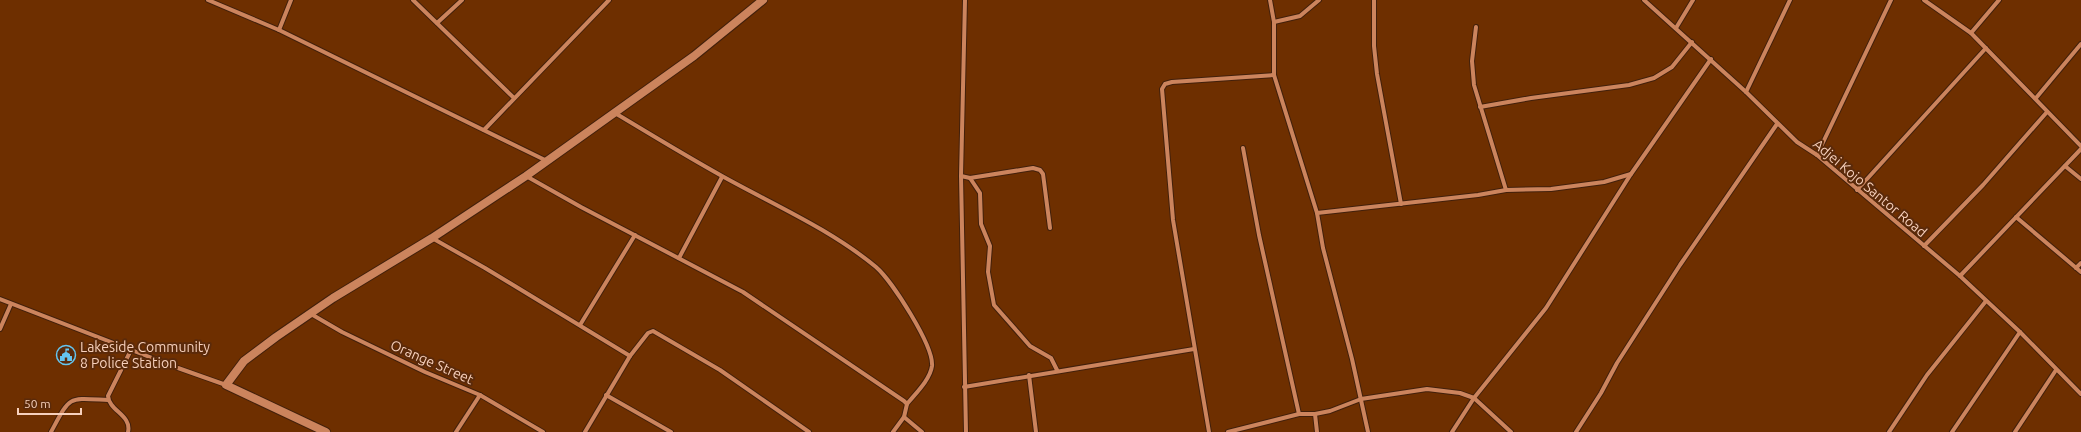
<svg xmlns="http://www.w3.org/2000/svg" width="2081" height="432" viewBox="0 0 2081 432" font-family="Ubuntu,sans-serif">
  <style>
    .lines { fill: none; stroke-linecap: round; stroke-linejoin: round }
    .street-casing { stroke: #42200b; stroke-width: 6 }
    .secondary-casing { stroke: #42200b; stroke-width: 10 }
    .street { stroke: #cc845d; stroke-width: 4 }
    .secondary { stroke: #cc845d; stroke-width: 8 }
    .labels { text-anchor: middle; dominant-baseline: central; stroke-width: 4; stroke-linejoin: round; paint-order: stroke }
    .street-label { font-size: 14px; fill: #f7d0bc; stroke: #5b2a0a }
    .poi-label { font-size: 14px; fill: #f7d0bc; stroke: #5b2a0a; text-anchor: start }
  </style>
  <rect width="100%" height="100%" fill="#6e2f00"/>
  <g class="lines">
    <!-- street casing -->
    <g class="street-casing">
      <g id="street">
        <path d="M208 0 279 30 547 161"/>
        <path d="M413 0 514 98"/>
        <path d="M965 0 961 176 966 432"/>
        <path d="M1270 0 1274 22V75L1317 213 1323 248 1352 359 1368 432"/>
        <path d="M1374 0V46L1377 74 1401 204"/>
        <path d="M1644 0 1746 92 1797 142 1817 155 1960 276 2020 332 2081 394"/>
        <path d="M1924 0 1971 33 2081 146"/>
        <path d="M1274 22 1300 16 1319 0"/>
        <path d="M437 23 462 0"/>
        <path d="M1476 27 1472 61 1474 85 1506 190"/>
        <path d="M1676 28 1693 0"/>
        <path d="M279 30 291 0"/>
        <path d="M1971 33 1999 0"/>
        <path d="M1746 92 1790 0"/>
        <path d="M2036 98 2081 44"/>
        <path d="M1480 107 1531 98 1629 85 1654 78 1672 67 1692 42"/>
        <path d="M615 113C650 134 686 156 722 176 774 205 830 229 876 267 892 281 934 346 932 366 930 380 915 394 907 404"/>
        <path d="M484 130 609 0"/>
        <path d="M1243 148 1259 235 1299 414"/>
        <path d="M1817 155 1891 0"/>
        <path d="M2065 166 2081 179"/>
        <path d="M526 176 581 207 743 292 904 401 907 404 904 417 893 432"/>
        <path d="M961 176 970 178 1033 168 1040 170 1043 174 1050 228"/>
        <path d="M970 178 980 193 981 224 990 246 988 272 994 305 1030 346 1051 358 1057 370"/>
        <path d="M1857 190 1986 48"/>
        <path d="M1317 213 1478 195 1506 190 1551 189 1604 182 1631 174"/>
        <path d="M2016 217 2081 272"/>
        <path d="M432 238 485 268 630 356 648 333 653 331 720 370 809 432"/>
        <path d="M1924 246 1983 185 2047 112"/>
        <path d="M679 258 722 177"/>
        <path d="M2076 268 2081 263"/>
        <path d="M1960 276 2081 149"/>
        <path d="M0 299 178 368 226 385"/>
        <path d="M311 314 342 332 425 372 480 395 543 432"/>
        <path d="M580 325 635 235"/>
        <path d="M0 329 11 304"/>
        <path d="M1029 375 1036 432"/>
        <path d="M964 387 1194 349"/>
        <path d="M606 395 671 432"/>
        <path d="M1315 414 1317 432"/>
        <path d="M904 417 922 432"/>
        <path d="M51 432C71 395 67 398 108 400"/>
        <path d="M128 432C132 415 109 411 108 396L131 350"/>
        <path d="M456 432 480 395"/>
        <path d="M585 432 630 356"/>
        <path d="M1209 432 1173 220 1162 89 1165 84 1172 82 1274 75"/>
        <path d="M1228 432 1299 414H1315L1330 411 1361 399 1427 389 1460 393 1474 398 1511 432"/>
        <path d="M1452 432 1474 398 1546 308 1631 174 1711 59"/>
        <path d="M1576 432 1601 393 1617 363 1680 265 1777 124"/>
        <path d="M1889 432 1927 375 1986 301"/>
        <path d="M1952 432 2020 332"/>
        <path d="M2015 432 2056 370"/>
      </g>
    </g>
    <!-- secondary casing -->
    <g class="secondary-casing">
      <path id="secondary" d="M326 432 226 385 244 361 276 337 333 298 432 238 526 176 694 56 763 0"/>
    </g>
    <!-- street -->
    <use href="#street" class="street"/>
    <!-- secondary -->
    <use href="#secondary" class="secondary"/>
  </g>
  <!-- icons -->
  <defs>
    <g id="civic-ring" transform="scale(1)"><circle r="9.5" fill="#5b2a0a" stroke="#65c5ef" stroke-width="1.5"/><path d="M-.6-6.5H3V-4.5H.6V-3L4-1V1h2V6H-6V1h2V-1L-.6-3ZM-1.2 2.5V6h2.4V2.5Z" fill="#65c5ef"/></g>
  </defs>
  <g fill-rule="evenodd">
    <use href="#civic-ring" x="66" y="355"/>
  </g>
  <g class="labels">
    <!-- street labels -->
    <g class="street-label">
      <text transform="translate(1870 188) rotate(40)">Adjei Kojo Santor Road</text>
      <text transform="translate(432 362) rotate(24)">Orange Street</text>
    </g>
    <!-- poi labels -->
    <g class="poi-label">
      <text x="80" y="347">Lakeside Community<tspan x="80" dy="16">8 Police Station</tspan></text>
    </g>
  </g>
  <!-- scale -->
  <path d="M18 408v6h63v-6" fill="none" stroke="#f7d0bc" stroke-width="2"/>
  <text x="24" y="408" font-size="12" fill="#f7d0bc" stroke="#5b2a0a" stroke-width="3" paint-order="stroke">50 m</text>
</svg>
